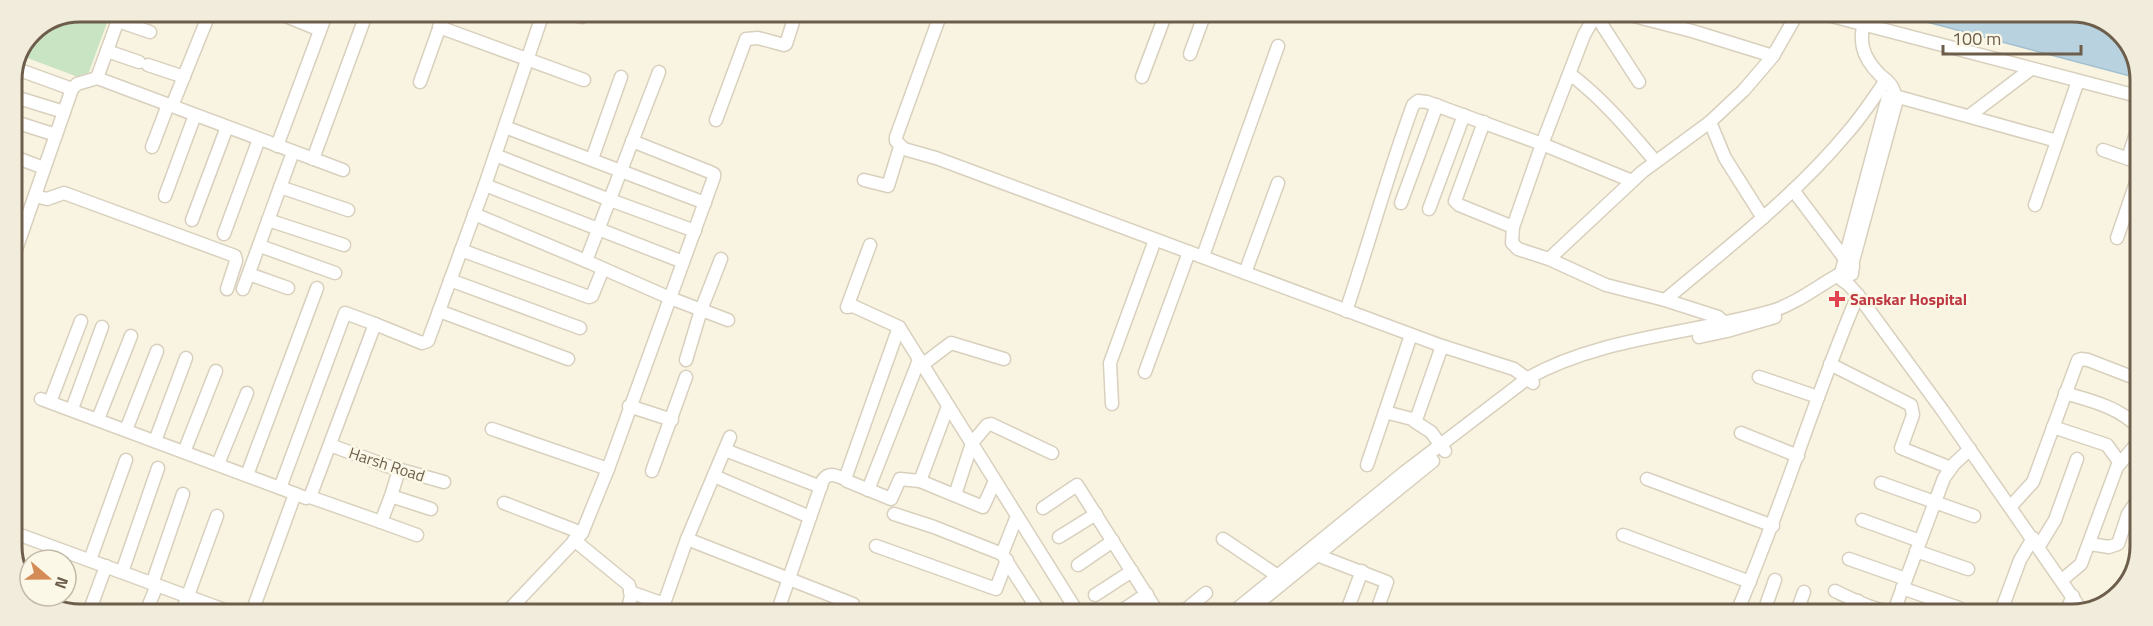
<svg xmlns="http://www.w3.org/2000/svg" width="2153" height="626" viewBox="0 0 2153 626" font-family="'Titillium Web',sans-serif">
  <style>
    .green { fill: #c9e4c2 }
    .water { fill: #b9d2df; stroke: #a1bfcf; stroke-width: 1.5 }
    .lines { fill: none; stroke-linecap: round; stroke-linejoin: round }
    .minor-casing { stroke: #d8d0bd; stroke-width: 15 }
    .minor { stroke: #fff; stroke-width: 12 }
    .health-dot { fill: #e0444e; stroke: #fcf8e7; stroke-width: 2 }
    .labels { text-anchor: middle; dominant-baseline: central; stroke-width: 5; stroke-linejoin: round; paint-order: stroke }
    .health-label { font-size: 16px; font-weight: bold; fill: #be3a42; stroke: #fcf8e7; text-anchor: start }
    .street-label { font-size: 16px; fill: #6d5e4c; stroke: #fcf8e7 }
    .rim { fill: none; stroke: #6d5e4c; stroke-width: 3 }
  </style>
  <rect width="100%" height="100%" fill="#f9f4e2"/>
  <!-- green -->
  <path class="green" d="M81 12H111L86 80 22 56 32 32Z"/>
  <!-- water -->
  <path class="water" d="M1897 14H2090L2124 36 2141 79Z"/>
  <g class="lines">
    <!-- minor casing -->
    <g class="minor-casing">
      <g id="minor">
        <path d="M276 12 320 30"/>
        <path d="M564 13 582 17 587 13"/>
        <path d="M941 13 896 137V141L904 149 936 158 1442 346 1514 369 1533 383"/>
        <path d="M1595 14 1639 82"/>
        <path d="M1596 14 1584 35 1542 144 1513 227 1512 243 1518 249 1549 259 1606 285 1665 300 1718 317 1726 324"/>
        <path d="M1626 14 1692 31 1773 56"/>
        <path d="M1824 14 2141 97"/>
        <path d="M118 21 150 32"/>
        <path d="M439 27 584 80"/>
        <path d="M107 51 139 62"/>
        <path d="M1190 54 1205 13"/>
        <path d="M148 65 184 77"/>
        <path d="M17 69 72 89"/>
        <path d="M1570 74C1603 99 1628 129 1655 161"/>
        <path d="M1142 77 1166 13"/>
        <path d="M97 78 343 170"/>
        <path d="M420 82 445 12"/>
        <path d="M1894 92 1888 97 1841 273 1842 280 1848 284 1858 295 1943 411 2082 611"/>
        <path d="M12 96 64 112"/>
        <path d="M1895 96 2057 141"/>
        <path d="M172 106 210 12"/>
        <path d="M1969 116 2031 69"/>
        <path d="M716 120 746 39 758 38 784 45 786 44 796 13"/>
        <path d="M12 121 56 135"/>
        <path d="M1484 122 1455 201 1459 205 1513 227"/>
        <path d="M1710 122 1725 158 1763 218"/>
        <path d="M505 127 705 203"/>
        <path d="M277 146 327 12"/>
        <path d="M152 147 168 105"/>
        <path d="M2103 150 2140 163"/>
        <path d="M495 155 610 200 695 231"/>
        <path d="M12 156 44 168"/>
        <path d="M2128 158 2141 118"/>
        <path d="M313 159 367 12"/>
        <path d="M592 159 621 77"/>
        <path d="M864 180 888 186 900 147"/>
        <path d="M485 185 683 262"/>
        <path d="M280 187 348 210"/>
        <path d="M1793 190 1845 259"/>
        <path d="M35 196 47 199 64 193 235 256 236 261 227 289"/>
        <path d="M165 196 195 115"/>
        <path d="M1401 203 1437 105"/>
        <path d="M2035 205 2078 81"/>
        <path d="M1429 209 1464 115"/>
        <path d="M474 214 586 261 659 72"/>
        <path d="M192 220 227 127"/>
        <path d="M268 220 344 245"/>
        <path d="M224 234 259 139"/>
        <path d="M2117 238 2140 171"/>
        <path d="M870 245 847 307 853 306 899 327 1078 613"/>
        <path d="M260 246 335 273"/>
        <path d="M461 250 589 297 592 296 603 269"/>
        <path d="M1203 256 1278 46"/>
        <path d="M1549 259 1642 172 1710 122 1744 90 1773 56 1797 14"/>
        <path d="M12 261 72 89 77 84 97 78 121 12"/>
        <path d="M586 261 670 298 728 320"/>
        <path d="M1245 273 1278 183"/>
        <path d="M249 274 288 288"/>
        <path d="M1852 274 1853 261 1896 103C1895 98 1895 93 1893 89 1891 83 1885 79 1880 75 1861 56 1858 40 1866 14"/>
        <path d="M450 280 580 328"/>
        <path d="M243 289 293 152"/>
        <path d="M1665 300C1728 247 1795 196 1848 132 1862 116 1874 98 1886 80"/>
        <path d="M439 311 568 359"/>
        <path d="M1346 311C1369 243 1388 173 1413 105L1418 101 1427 102 1542 144 1632 181"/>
        <path d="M899 327 845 479 847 481 891 499 900 479 920 481 948 406"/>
        <path d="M1699 337 1727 331 1775 317"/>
        <path d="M686 360 701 310 721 259"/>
        <path d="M1830 364 1911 405 1913 415 1901 448 1951 468"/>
        <path d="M922 365 951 343 1004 359"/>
        <path d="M1145 372 1189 252"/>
        <path d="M1759 377 1818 397"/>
        <path d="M2065 393C2092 401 2119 407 2139 428"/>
        <path d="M41 399 280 488 306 498 310 497 375 324 422 343 428 341 485 185 543 13"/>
        <path d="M50 402 81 321"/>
        <path d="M1112 404 1110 363 1155 240"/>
        <path d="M629 406 672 420"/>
        <path d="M72 409 102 327"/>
        <path d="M1385 412 1416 420 1442 346"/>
        <path d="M98 419 131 336"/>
        <path d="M1414 421 1431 432 1445 451"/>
        <path d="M2053 427 2107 445 2120 463"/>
        <path d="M492 429 608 469"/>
        <path d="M126 430 157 351"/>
        <path d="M1741 433 1798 456"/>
        <path d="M155 441 186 358"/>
        <path d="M330 445 387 466 444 482"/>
        <path d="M725 450 821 487"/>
        <path d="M184 452 216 371"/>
        <path d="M218 464 247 393"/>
        <path d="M1367 465 1411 335"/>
        <path d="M399 470 391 496 431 509"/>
        <path d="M652 471 686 377"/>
        <path d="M247 475 317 288"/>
        <path d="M714 476 810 517"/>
        <path d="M1647 479 1773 526"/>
        <path d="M920 481 983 507 995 481"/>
        <path d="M1881 483 1974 516"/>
        <path d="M280 488 345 313 375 324"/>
        <path d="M868 490 919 360"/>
        <path d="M955 495 972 443 987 425 991 424 1052 453"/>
        <path d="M310 497 381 522 391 496"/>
        <path d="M504 503 582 533"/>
        <path d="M2011 506 2033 482 2078 360 2081 359 2088 360 2140 380"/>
        <path d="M1043 508 1077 485 1158 613"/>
        <path d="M894 514 934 527 1002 554 1040 613"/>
        <path d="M1862 520 1920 541"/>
        <path d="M381 522 417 535"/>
        <path d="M12 532 230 612"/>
        <path d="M1623 535 1750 582"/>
        <path d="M1059 537 1096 514"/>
        <path d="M687 539 853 604"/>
        <path d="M1223 539 1278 576"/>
        <path d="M574 540 629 585 631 596 627 612"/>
        <path d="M2090 544 2109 547 2118 544 2128 514 2139 498"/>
        <path d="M876 546 996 589 1007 560"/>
        <path d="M2039 546 2055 520 2077 459"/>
        <path d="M1916 551 1968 569"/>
        <path d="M1002 554 1017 516"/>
        <path d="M1317 555 1387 582 1376 613"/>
        <path d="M1849 559 1906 579"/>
        <path d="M90 560 126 460"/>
        <path d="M1078 565 1113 541"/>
        <path d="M122 572 158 468"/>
        <path d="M2062 580 2081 564 2117 467 2139 441"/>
        <path d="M152 584 183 494"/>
        <path d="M1902 588 1959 608"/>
        <path d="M1835 591C1850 598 1878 613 1894 611L1944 478 1954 464 1970 449"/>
        <path d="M630 592 664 604"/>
        <path d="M1095 595 1132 571"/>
        <path d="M1896 609 1909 614"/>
        <path d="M89 612 106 566"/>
        <path d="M146 612 157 585"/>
        <path d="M182 612 217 516"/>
        <path d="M252 612 295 494"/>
        <path d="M507 612 582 533 608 469 714 177V174L710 172 632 141"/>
        <path d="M661 612 687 539 730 437"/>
        <path d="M777 613 823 480C829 471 837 476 845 479"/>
        <path d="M1118 613 1147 594"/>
        <path d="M1185 613 1189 607 1206 593"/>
        <path d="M1232 613 1405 472 1528 378C1601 337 1692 334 1772 311 1801 302 1825 280 1853 267"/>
        <path d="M1246 613 1433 461"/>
        <path d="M1346 613 1362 571"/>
        <path d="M1736 614C1782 509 1813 400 1858 295"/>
        <path d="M1763 614 1775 580"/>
        <path d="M1796 614 1804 592"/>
        <path d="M1854 614 1858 601"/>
        <path d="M2000 614 2020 560 2033 538"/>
        <path d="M2065 614 2073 596"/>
      </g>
    </g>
    <!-- minor -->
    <use href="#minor" class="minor"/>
  </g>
  <!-- markers -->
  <path class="health-dot" d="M1834 290h6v6h6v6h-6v6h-6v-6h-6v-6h6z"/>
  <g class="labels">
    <!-- health labels -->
    <g class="health-label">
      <text x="1850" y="299">Sanskar Hospital</text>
    </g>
    <!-- street labels -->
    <g class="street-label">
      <text transform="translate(387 464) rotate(18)">Harsh Road</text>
    </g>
  </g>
  <!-- crop -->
  <path d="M0 0H2153V626H0ZM80 22H2072A58 58 0 0 1 2130 80V546A58 58 0 0 1 2072 604H80A58 58 0 0 1 22 546V80A58 58 0 0 1 80 22Z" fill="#f1ecdb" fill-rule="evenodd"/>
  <path class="rim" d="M80 22H2072A58 58 0 0 1 2130 80V546A58 58 0 0 1 2072 604H80A58 58 0 0 1 22 546V80A58 58 0 0 1 80 22Z"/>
  <!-- north arrow -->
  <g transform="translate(48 578) rotate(110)"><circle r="28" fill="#fcf8e7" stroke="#c3baa9" stroke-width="1.5"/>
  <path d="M0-4.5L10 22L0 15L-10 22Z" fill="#d48b55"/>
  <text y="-9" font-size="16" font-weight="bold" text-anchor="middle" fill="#6d5e4c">N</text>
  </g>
  <!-- scale -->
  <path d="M1943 45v9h138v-9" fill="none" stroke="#6d5e4c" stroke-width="3"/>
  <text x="1952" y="45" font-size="18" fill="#6d5e4c" stroke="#fcf8e7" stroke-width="4.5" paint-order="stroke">100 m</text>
</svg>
